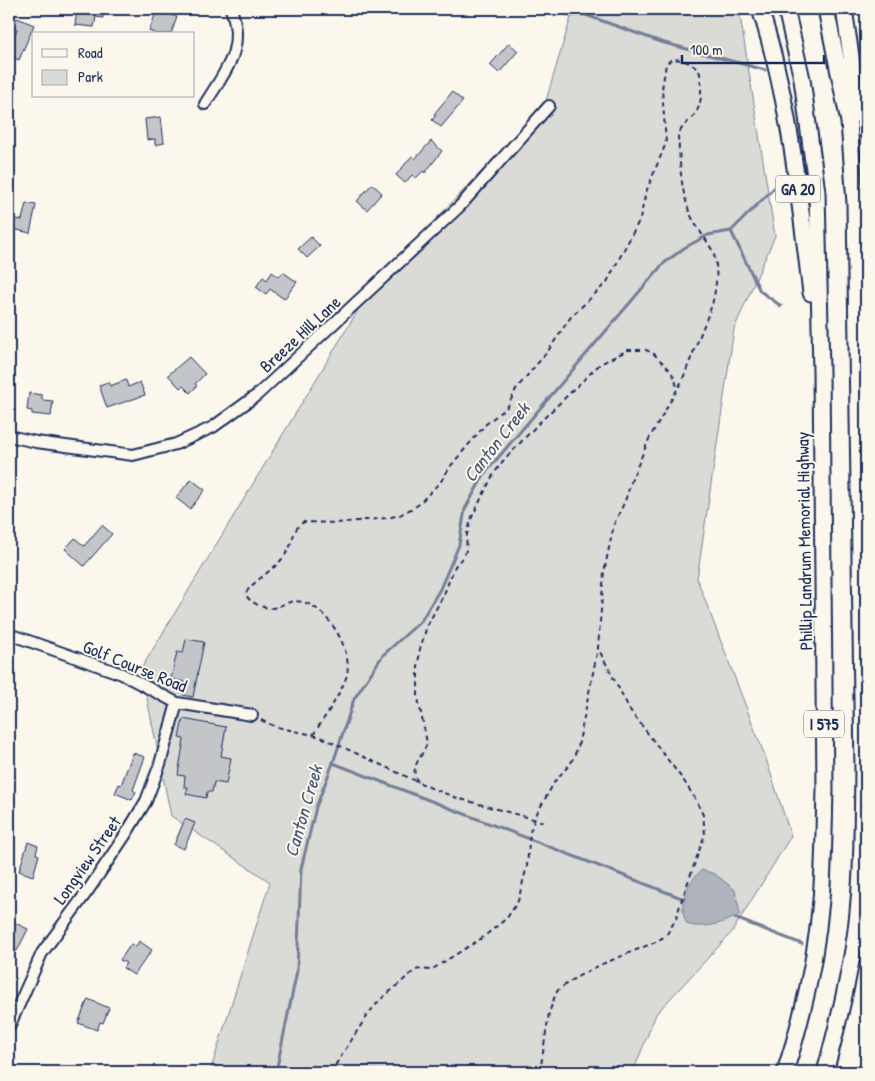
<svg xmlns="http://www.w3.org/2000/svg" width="875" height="1081" viewBox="0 0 875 1081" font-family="'Patrick Hand',sans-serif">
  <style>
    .green { fill: #dadad7; stroke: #7a849a }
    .water { fill: #afb3bb; stroke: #747e96 }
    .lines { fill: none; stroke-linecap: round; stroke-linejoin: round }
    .stream { stroke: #747e96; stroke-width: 3 }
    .building { fill: #c3c5c9; stroke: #1b2f5e }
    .minor-casing { stroke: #1b2f5e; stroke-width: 14 }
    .highway-casing { stroke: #1b2f5e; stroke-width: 19 }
    .path { stroke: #1b2f5e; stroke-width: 2; stroke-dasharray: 5 4; stroke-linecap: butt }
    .minor { stroke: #fbf7ec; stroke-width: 10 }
    .highway { stroke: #fbf7ec; stroke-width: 15 }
    .labels { text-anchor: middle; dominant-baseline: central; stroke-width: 4; stroke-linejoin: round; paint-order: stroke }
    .shield { fill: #fbf7ec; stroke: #5e6b89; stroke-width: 1 }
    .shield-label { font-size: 16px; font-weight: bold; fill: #1b2f5e }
    .street-label { font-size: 18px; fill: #1b2f5e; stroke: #fbf7ec }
    .water-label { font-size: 19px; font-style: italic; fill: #47577a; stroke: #fbf7ec }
  </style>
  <rect width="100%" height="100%" fill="#fbf7ec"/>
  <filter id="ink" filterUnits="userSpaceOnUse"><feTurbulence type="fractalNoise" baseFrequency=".02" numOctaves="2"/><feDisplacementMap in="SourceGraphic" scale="10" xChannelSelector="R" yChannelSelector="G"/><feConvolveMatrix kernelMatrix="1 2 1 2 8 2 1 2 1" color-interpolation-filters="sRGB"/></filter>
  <g filter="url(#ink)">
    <!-- green -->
    <path class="green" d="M548 9H565L571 17 639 9H739L775 236 734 329 697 579 766 759 791 836 732 932 656 1014 633 1072H210L270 882 171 816 141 669 375 282 544 107 571 17Z"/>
    <!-- water -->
    <path class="water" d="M702 870 715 874 735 890 740 914C727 923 701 930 687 924 677 904 686 883 702 870Z"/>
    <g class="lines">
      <!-- stream -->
      <g class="stream">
        <path d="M569 9 661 42 765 70"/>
        <path d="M731 231 760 291 781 306"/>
        <path d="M333 763 684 899"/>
        <path d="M735 918 802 944"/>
        <path d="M276 1072 297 971 301 869 316 807 333 763 354 699 383 655 421 621 440 589 459 545 465 509 485 473 663 264 684 248 708 235 731 231 775 187"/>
      </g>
    </g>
    <!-- building -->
    <g class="building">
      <path d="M77 9H104L103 18 96 17 94 27 75 25Z"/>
      <path d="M157 10 177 17 171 34H157L149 31Z"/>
      <path d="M17 18 34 25 19 60 9 56V50L17 29 13 27Z"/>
      <path d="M509 43 518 51 499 73 490 65Z"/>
      <path d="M452 92 463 101 441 127 432 120 436 115 434 114Z"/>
      <path d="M161 117 164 143 155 145V139L147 140 145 119Z"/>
      <path d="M431 141 442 151 425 173 423 171 416 178 412 175 405 183 396 175 412 156 415 159Z"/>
      <path d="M372 184 382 193 367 210 357 201Z"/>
      <path d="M26 203 36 205 30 233 9 228V218L22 220Z"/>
      <path d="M311 237 320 246 307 258 298 249Z"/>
      <path d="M272 272 279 277 283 272 297 282 284 299 270 289 266 294 256 287 263 277 267 280Z"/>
      <path d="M189 357 205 374 195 384 197 386 190 393 183 386 180 388 168 375Z"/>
      <path d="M126 380 128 387 140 382 145 395 107 408 99 385 108 382 110 386Z"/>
      <path d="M29 393 42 395V400L53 401 51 416 32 414V411L27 410Z"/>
      <path d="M191 479 205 490 190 509 176 498Z"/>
      <path d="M102 525 112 534 84 566 65 549 75 538 84 546Z"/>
      <path d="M186 639 204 642 193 697 183 695 185 682 171 679 177 652 183 653Z"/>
      <path d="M183 719 226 727 221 756 231 758 226 784 214 782 212 792H207L206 798 186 794 188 787H184L185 776 178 775 184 739 179 738Z"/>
      <path d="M133 753 145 757 133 790 136 792 132 800 115 793 119 784 121 785Z"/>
      <path d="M185 819 195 823 184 849 174 845Z"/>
      <path d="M28 842 38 846 36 854 39 855 33 876 19 871Z"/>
      <path d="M11 921 28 929 17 951 9 947V926Z"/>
      <path d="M139 941 152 950 134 975 123 968 126 963 120 960 131 944 136 947Z"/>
      <path d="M88 999 109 1008 103 1023 100 1022 97 1030 78 1023Z"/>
    </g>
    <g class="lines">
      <!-- minor casing -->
      <g class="minor-casing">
        <g id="minor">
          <path d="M205 104C225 71 246 49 231 9"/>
          <path d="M9 436 36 442 133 455 176 444 213 427 257 395 460 206 549 106"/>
          <path d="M9 634 122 674 177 703 252 715"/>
          <path d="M9 1027 42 953 89 889 126 834 146 801 160 764 177 703"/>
        </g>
      </g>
      <!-- highway casing -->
      <g class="highway-casing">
        <g id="highway">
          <path d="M760 9C790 101 799 197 811 293"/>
          <path d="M844 9 851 56 855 114"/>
          <path d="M785 1072C803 1017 816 958 821 900 824 863 824 826 825 789L821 372 817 192 802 79 786 9"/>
          <path d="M825 1072C836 1032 846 991 853 950 863 891 862 830 863 771L855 203 849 122 826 9"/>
        </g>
      </g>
      <!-- path -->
      <g class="path">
        <path d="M261 720C281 731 303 731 323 738L431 788 457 798 544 822"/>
        <path d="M313 735C324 718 339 697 346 678 355 653 328 607 302 602 290 599 283 606 272 608 263 608 250 603 246 595L247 591C259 576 277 569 287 552 294 542 292 528 304 522L337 523 387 518 400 515 418 505 442 480 449 468 485 425 508 406 516 389 548 351 570 318 607 282 640 219 646 192 666 143 662 89 666 64 672 59C684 60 693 62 700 73 701 91 704 104 692 118 686 124 680 128 678 137 680 158 680 181 686 201 691 222 701 231 711 248 720 264 716 289 712 305L682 381 649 439 632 479 625 501 614 524 604 572 598 648 578 747 571 763 555 781 536 815 530 832 527 866 518 901 507 918 482 938 431 970 419 969 414 971 380 1000 368 1014 331 1072"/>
        <path d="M418 782C408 767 423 757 427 743L418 698V665L420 649 427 626 444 594 455 566 464 556 466 550 467 534 472 517 492 477 502 462 539 423 600 364 628 350H646L653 353 670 370 675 379 677 388"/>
        <path d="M540 1072 549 1013 556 993 559 989 577 977 600 965 658 941 667 934 676 919 681 902 705 834 703 815 696 800 684 781 630 710 598 648"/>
      </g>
      <!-- minor -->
      <use href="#minor" class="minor"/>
      <!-- highway -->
      <use href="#highway" class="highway"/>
    </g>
  </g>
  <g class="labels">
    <!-- shield labels -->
    <g class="shield">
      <rect x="775.5" y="175.5" width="45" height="27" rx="4"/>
      <rect x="804" y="710.5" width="40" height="27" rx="4"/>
    </g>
    <g class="shield-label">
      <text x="798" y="189">GA 20</text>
      <text x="824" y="724">I 575</text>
    </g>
    <!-- street labels -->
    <g class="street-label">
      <text transform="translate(300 334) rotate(-43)">Breeze Hill Lane</text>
      <text transform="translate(804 541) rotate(-91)">Phillip Landrum Memorial Highway</text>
      <text transform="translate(135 666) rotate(22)">Golf Course Road</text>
      <text transform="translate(87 860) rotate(-55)">Longview Street</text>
    </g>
    <!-- water labels -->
    <g class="water-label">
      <text transform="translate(496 442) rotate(-52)">Canton Creek</text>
      <text transform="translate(303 811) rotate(-74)">Canton Creek</text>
    </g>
  </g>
  <!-- margin -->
  <rect width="875" height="1081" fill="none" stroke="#fbf7ec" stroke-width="30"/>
  <rect x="15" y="15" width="845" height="1051" fill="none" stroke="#1b2f5e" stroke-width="2" filter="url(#ink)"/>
  <!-- legend -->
  <rect x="32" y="32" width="162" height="65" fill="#fbf7ec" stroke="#a1a7b3"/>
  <rect x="42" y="49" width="25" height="8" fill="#fbf7ec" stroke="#a1a7b3"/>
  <text x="78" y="58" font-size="15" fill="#1b2f5e">Road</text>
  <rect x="42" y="70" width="25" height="15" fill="#dadad7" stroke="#a1a7b3"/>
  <text x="78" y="82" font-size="15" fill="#1b2f5e">Park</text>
  <!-- scale -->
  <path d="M682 55v8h142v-8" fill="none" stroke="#1b2f5e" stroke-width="2.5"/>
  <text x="690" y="55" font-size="15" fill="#1b2f5e" stroke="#fbf7ec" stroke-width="4" paint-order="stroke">100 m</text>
</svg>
